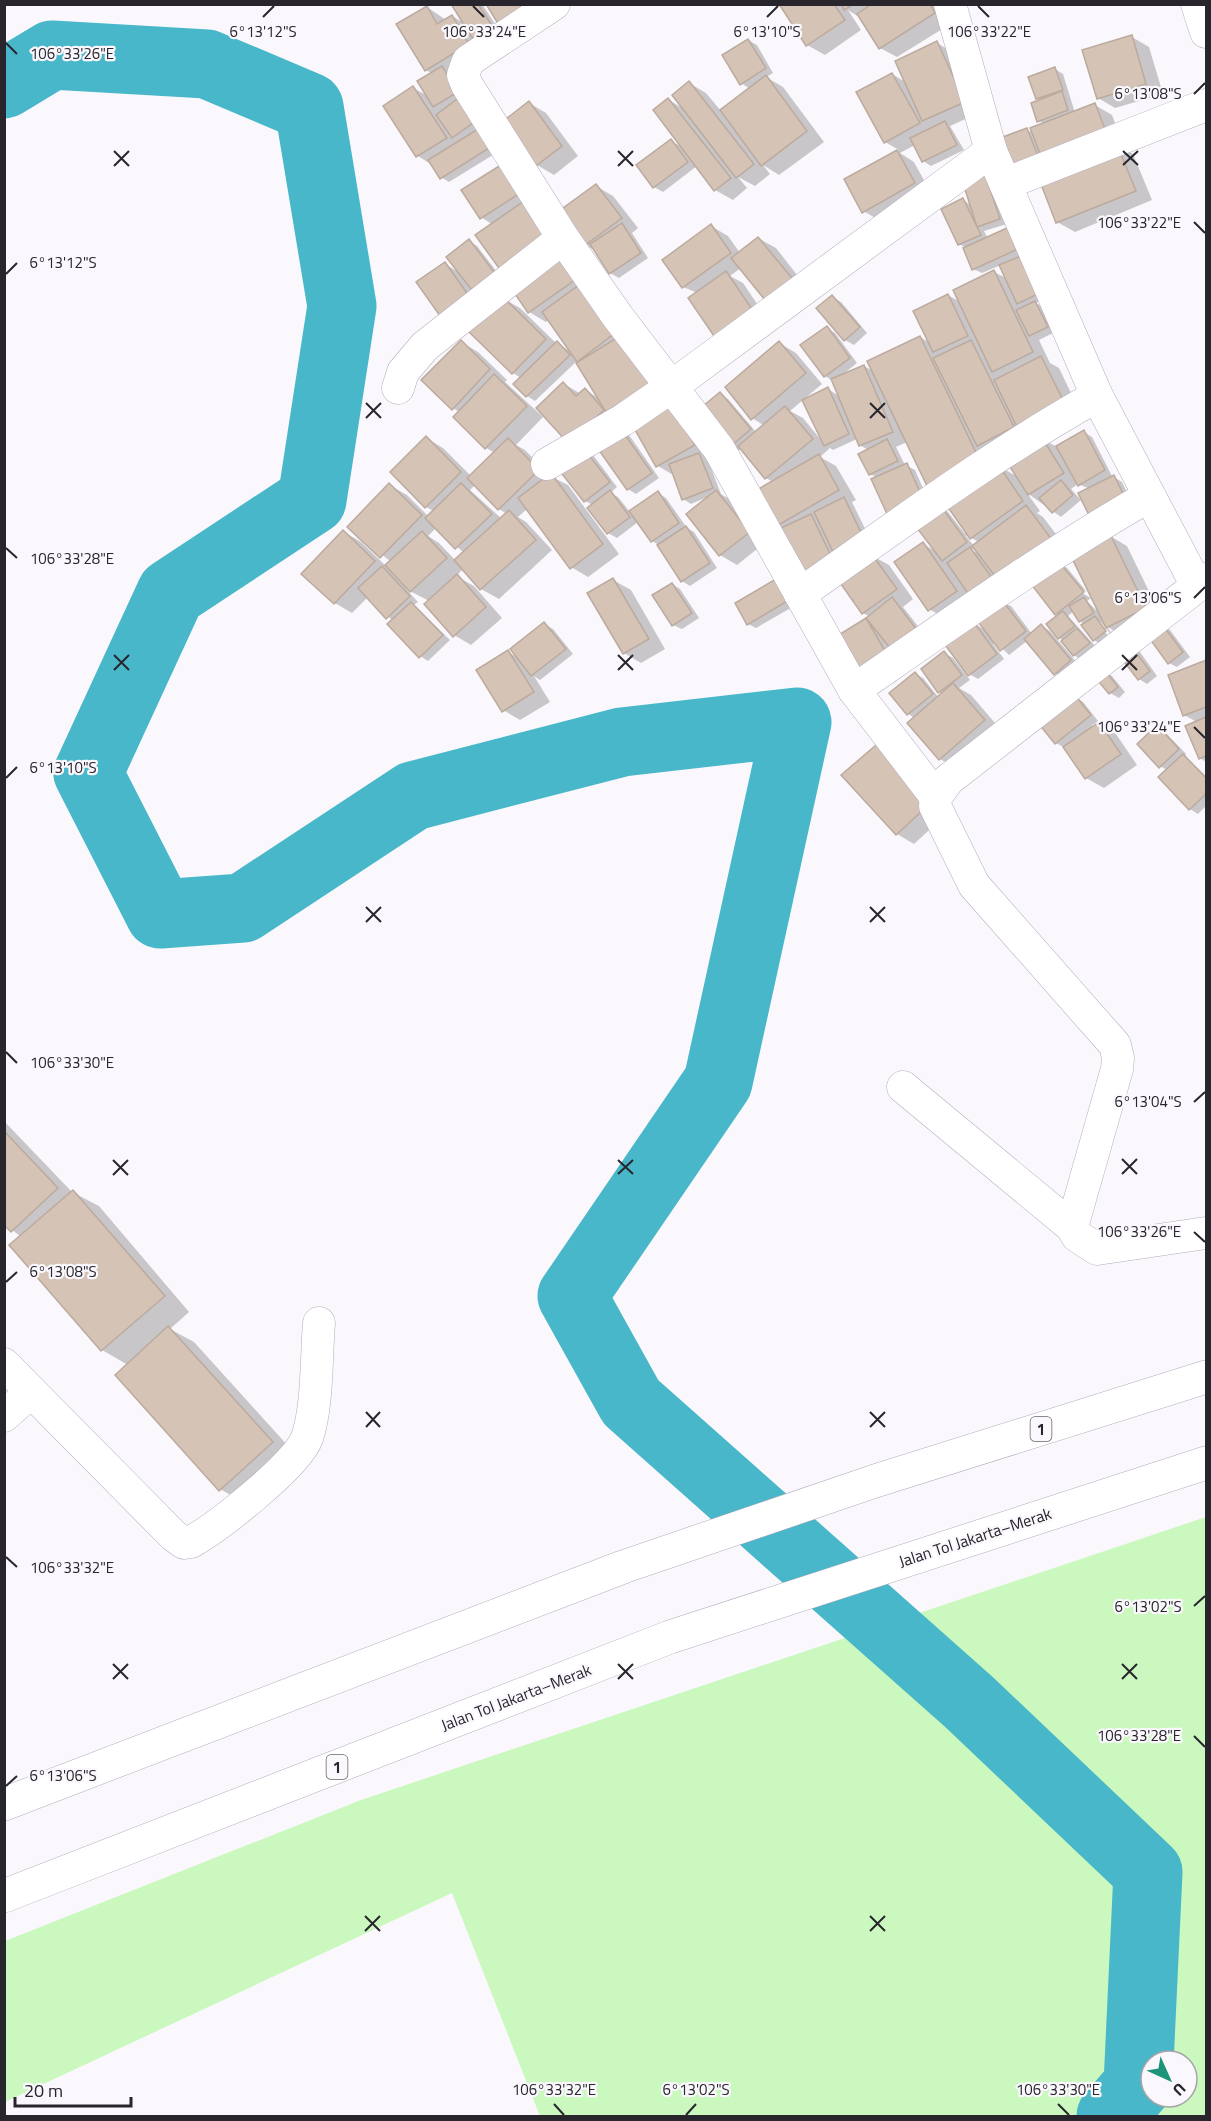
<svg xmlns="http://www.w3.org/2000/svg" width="1211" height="2121" viewBox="0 0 1211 2121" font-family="'Titillium Web',sans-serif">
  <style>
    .green { fill: #caf8be; fill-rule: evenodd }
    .shadow { fill: #0003; fill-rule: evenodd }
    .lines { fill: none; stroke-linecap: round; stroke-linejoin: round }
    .river { stroke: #48b7c9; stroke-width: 69 }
    .building { fill: #d5c3b6; stroke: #bbaa9d; stroke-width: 1.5 }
    .street-casing { stroke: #b3acbe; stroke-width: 33 }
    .highway-casing { stroke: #b3acbe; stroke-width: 34 }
    .street { stroke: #fff; stroke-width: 32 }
    .highway { stroke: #fff; stroke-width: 33 }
    .ticks { fill: none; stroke: #28252d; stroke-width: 2 }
    .labels { text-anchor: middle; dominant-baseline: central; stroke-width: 4.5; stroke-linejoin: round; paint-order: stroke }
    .shield { fill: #faf8fc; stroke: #67646b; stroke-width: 1.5 }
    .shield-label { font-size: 15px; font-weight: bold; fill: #28252d }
    .street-label { font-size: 16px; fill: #28252d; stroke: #faf8fc }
    .ticks-label { font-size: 15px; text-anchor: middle; fill: #28252d; stroke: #faf8fc; stroke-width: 4.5; stroke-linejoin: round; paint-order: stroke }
  </style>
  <rect width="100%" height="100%" fill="#faf8fc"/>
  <!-- green -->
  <path class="green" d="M1206 1517V2116H540L452 1893 5 2102V1941L361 1800ZM1151 2061H1187V2097H1151Z"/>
  <!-- shadow -->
  <g class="shadow">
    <path d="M453 4H482L503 36 451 75 501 150 449 182 441 177 432 165 418 156 385 106 413 88 428 96 433 74 426 70 427 7 446 20 452 16 466 24Z"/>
    <path d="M780 4H940L952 23 897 57 880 48 862 19 848 10 861 30 825 55 807 45Z"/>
    <path d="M1132 37 1149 47 1163 94 1115 108 1098 98Z"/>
    <path d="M748 40 757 45 773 73 766 77 783 87 824 142 779 175 763 165 770 174 755 186 738 177 747 188 733 200 715 190 697 166 663 192 654 187 671 141 684 148 669 100 684 109 689 83 706 93 721 111 750 89 741 83Z"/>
    <path d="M937 43 954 53 981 112 950 126 964 150 931 166 923 161 915 145 900 153 914 162 931 193 881 221 863 211 846 180 899 150 885 142 892 74 907 83Z"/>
    <path d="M1055 69 1063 74 1075 113 1095 105 1112 115 1125 149 1133 154 1152 200 1075 232 1057 222 1027 130 1033 133 1045 124 1039 121 1041 101 1037 98Z"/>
    <path d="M529 103 546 113 578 156 554 175 537 165Z"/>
    <path d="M507 163 640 346 590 451 617 487 610 493 618 497 630 512 658 493 666 498 687 528 694 532 717 568 690 586 682 581 659 545 652 541 638 522 617 538 608 533 589 508 593 505 585 501 557 465 580 448 564 384 581 394 585 390 600 399 578 360 535 401 527 396 521 378 513 373 445 264 460 273 469 241 477 246 507 285 502 298 520 308 556 343 572 352 549 320 546 322 529 312 493 225 481 217Z"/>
    <path d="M986 178 1007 224 984 231 988 239 1009 229 1025 254 1019 257 1029 262 1046 299 1036 303 1043 307 1055 332 1039 340 1050 363 1059 368 1082 416 1039 437 1057 447 1084 432 1092 437 1112 476 1122 482 1134 507 1078 484 1071 489 1081 500 1061 517 1027 493 1040 511 1037 513 1043 517 1059 538V563L1067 568 1087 592 1078 587 1077 590 1091 598 1087 601 1096 610 1110 536 1127 546 1162 618 1124 637 1106 626 1114 636 1102 645 1094 640 1074 611 1068 616 1097 648 1082 660 1070 653 1064 641 1056 636 1059 616 1032 583 979 598 966 591 973 601 946 619 929 609 923 544 937 552 940 507 948 512 965 534 967 533 907 442 896 447 905 465 915 470 930 504 870 474 868 450 860 445 857 439 833 450 830 448 820 457 836 466 856 500 852 502 873 545 840 565 776 526 773 482 766 478 742 448 738 451 730 447 720 394 728 399 756 432 765 426 752 418 779 343 796 353 822 384 790 411 803 418 821 440 828 389 839 396 833 381 825 376 827 328 835 333 857 363 842 375 864 366 873 371 920 337 930 343 948 295 960 302 994 272 1008 279 1001 265 982 273 973 269 966 248 959 244 963 200 971 205ZM1007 459 1018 477 1000 467ZM965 535 979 542 974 546ZM975 547 981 555 971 550ZM1097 622H1101L1112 636 1110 638Z"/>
    <path d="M596 186 613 196 638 228 632 233 648 258 619 278 610 273 596 251 585 245Z"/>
    <path d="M711 226 728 236 740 253 758 238 776 248 812 294 741 268 730 276 743 283 770 323 683 287Z"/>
    <path d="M832 297 841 302 867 333 854 345 845 340 818 308Z"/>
    <path d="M461 342 478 352 507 380 505 382 543 417 516 445 525 450 550 476 568 485 619 554 588 577 571 567 527 509 518 517 526 522 552 550 499 599 481 589 463 569 456 576 474 586 502 618 471 645 454 635 429 601 406 589 418 602 414 605 450 640 428 661 420 656 393 621 368 597 352 613 335 603 304 574 344 532 361 542 386 566 391 562 349 527 389 485 407 495 429 517 434 511 426 507V438L443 448 471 476 495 453 486 448 459 412 453 408ZM475 485 499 509 507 514 502 519 470 490ZM436 528 464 553 456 561 439 543 428 536Z"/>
    <path d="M668 401 707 458 721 494 734 502 766 542 737 565 720 555 708 497 691 504 683 499 675 476 658 466 632 422Z"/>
    <path d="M621 430 629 435 659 478 636 494 628 489Z"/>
    <path d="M871 555 889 565 913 599 903 607 931 643 886 640 896 661 869 677 866 620 873 624 870 617 863 613Z"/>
    <path d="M613 580 631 590 665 649 641 663 624 653Z"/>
    <path d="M776 581 796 605 756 628 748 624Z"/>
    <path d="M672 584 680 589 699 618 682 629 673 625Z"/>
    <path d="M1002 602 1011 606 1032 634 1042 626 1050 631 1079 665 1063 678 1055 673 1027 641 1009 655 996 642 993 644 1004 659 978 679 969 674 973 623 987 631Z"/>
    <path d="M544 624 553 629 573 654 540 680 534 676 550 702 520 720 503 710 508 652 519 658Z"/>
    <path d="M1162 625 1170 630 1190 657 1177 667 1169 663Z"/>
    <path d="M1131 648 1140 652 1157 676 1147 684 1139 679Z"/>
    <path d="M944 653 953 658 970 680 959 688 971 695 1001 730 957 769 940 759 915 718 908 714 891 693 915 674 923 678 939 698 943 694 939 692Z"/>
    <path d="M1206 662V762L1200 758 1197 722 1184 715 1170 675Z"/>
    <path d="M1104 671 1112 676 1125 692 1119 698 1110 693 1097 677Z"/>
    <path d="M1075 697 1083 702 1098 721 1091 726 1093 728 1099 724 1116 734 1137 765 1104 788 1086 778 1065 748 1056 743Z"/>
    <path d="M1157 727 1165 732 1186 754 1185 756 1206 776V806L1198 814 1190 809 1161 777 1167 770 1160 766Z"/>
    <path d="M843 776 951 810 914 844 897 834Z"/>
    <path d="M4 1121 72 1192 99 1206 189 1312 170 1329 194 1342 298 1457 246 1504 220 1489 128 1365 102 1350 21 1237 4 1223Z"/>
  </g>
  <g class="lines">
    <!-- river -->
    <path class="river" d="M4 84 52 55 207 64 309 107 342 306 312 500 171 593 88 773 160 914 243 908 413 796 622 742 797 722 718 1082 572 1296 631 1402 969 1702 1148 1872 1138 2085 1111 2116"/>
  </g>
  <!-- building -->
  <g class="building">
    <path d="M451 4H478L496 32 476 44Z"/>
    <path d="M486 4H519L524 12 500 27Z"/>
    <path d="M779 4H834L845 20 806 46Z"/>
    <path d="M841 4H854L844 10Z"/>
    <path d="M872 4H930L935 13 879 49 857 14Z"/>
    <path d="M427 6 437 24 452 15 469 44 425 71 396 24Z"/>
    <path d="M1132 35 1146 84 1097 99 1082 50Z"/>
    <path d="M748 39 766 68 740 85 722 55Z"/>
    <path d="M937 41 965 102 922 121 895 61Z"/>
    <path d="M442 66 458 92 433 107 417 81Z"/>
    <path d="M1055 67 1063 90 1036 99 1028 77Z"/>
    <path d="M892 73 920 123 884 143 856 92Z"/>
    <path d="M766 75 807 131 761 166 720 110Z"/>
    <path d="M689 81 754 164 736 178 672 95Z"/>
    <path d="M413 86 447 138 416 157 383 106Z"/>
    <path d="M1062 91 1068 110 1037 122 1031 103Z"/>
    <path d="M461 96 477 120 452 138 436 115Z"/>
    <path d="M668 98 731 178 714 191 653 110Z"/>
    <path d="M529 101 562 146 536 166 502 122Z"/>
    <path d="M1095 103 1109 139 1044 164 1030 128Z"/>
    <path d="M945 121 957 145 922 162 910 138Z"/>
    <path d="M483 126 494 145 440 179 428 160Z"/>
    <path d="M1027 128 1041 164 1013 175 1000 138Z"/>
    <path d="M671 139 688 162 653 188 636 165Z"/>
    <path d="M1116 142 1136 191 1056 223 1037 174Z"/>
    <path d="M897 150 915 183 862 213 844 179Z"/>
    <path d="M507 161 525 190 480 219 461 190Z"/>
    <path d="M986 176 1000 219 977 227 963 183Z"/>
    <path d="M596 184 622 218 584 246 559 211Z"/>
    <path d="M963 198 981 235 958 245 941 209Z"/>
    <path d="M527 199 555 239 504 275 475 235Z"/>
    <path d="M622 223 641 253 609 274 590 244Z"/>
    <path d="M711 224 731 253 682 288 662 260Z"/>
    <path d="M1009 227 1018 249 972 270 963 248Z"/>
    <path d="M758 237 796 283 769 305 731 258Z"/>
    <path d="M469 239 500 280 478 298 446 257Z"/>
    <path d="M563 248 582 275 528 313 509 285Z"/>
    <path d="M1021 256 1038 294 1017 304 999 265Z"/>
    <path d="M445 262 474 303 445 323 416 282Z"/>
    <path d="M994 270 1033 352 992 372 953 290Z"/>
    <path d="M726 271 754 312 716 339 688 298Z"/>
    <path d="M579 285 615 333 577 362 542 312Z"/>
    <path d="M948 294 968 336 933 352 913 311Z"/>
    <path d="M832 295 860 327 844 341 816 308Z"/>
    <path d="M502 296 546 339 512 374 468 331Z"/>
    <path d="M1035 301 1048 327 1029 336 1016 310Z"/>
    <path d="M827 326 850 358 824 377 800 345Z"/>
    <path d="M623 334 653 383 606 412 576 363Z"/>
    <path d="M920 336 981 463 928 488 867 361Z"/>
    <path d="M461 340 490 369 452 410 421 380Z"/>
    <path d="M971 340 1014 427 977 446 933 358Z"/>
    <path d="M557 341 570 355 526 397 513 384Z"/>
    <path d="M779 341 806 373 751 420 725 387Z"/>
    <path d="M1041 356 1066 406 1018 429 994 380Z"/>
    <path d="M864 365 893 432 859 446 831 379Z"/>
    <path d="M494 374 527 406 485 449 453 417Z"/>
    <path d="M563 382 576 396 585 388 604 410 568 443 536 408Z"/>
    <path d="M828 387 849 434 824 446 802 400Z"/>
    <path d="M720 392 751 429 729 448 697 411Z"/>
    <path d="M668 399 695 445 656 467 630 421Z"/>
    <path d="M785 406 813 439 765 479 738 446Z"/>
    <path d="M621 429 652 473 627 490 596 446Z"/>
    <path d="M1084 430 1105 470 1078 486 1056 446Z"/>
    <path d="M426 436 461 472 425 508 390 472Z"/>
    <path d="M1041 436 1064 473 1028 495 1005 459Z"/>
    <path d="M508 438 539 470 498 510 467 478Z"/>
    <path d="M887 439 898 461 869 475 858 454Z"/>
    <path d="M581 445 610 482 584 502 555 465Z"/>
    <path d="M699 453 713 488 682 500 669 464Z"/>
    <path d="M819 454 839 490 775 527 755 491Z"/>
    <path d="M907 463 923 499 888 516 871 479Z"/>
    <path d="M997 463 1023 501 970 539 943 500Z"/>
    <path d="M551 473 603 544 570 569 518 498Z"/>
    <path d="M1114 475 1127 502 1091 519 1078 493Z"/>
    <path d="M1061 480 1073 495 1052 513 1039 498Z"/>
    <path d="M389 483 422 515 380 558 347 527Z"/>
    <path d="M461 483 492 514 455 549 425 518Z"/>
    <path d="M610 490 630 517 607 534 587 508Z"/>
    <path d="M716 490 750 532 719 556 686 514Z"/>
    <path d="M658 491 679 523 651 542 629 511Z"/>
    <path d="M844 497 865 541 835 556 814 512Z"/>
    <path d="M940 505 967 542 942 561 914 524Z"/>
    <path d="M1026 505 1055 544 1001 584 972 546Z"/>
    <path d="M509 510 536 540 480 590 454 560Z"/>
    <path d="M811 514 833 560 804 574 781 528Z"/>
    <path d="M686 526 710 563 681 582 657 545Z"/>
    <path d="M343 530 375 561 334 604 301 574Z"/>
    <path d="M422 531 447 558 410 592 385 565Z"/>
    <path d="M1110 534 1146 608 1106 628 1070 554Z"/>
    <path d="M923 542 957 591 928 611 894 562Z"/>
    <path d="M970 547 992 578 969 595 947 563Z"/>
    <path d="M871 553 897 589 862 614 836 577Z"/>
    <path d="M1059 562 1084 592 1055 615 1031 584Z"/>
    <path d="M382 566 410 596 386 619 358 588Z"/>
    <path d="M457 574 486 607 453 637 424 604Z"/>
    <path d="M613 578 649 639 623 654 587 593Z"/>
    <path d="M776 579 789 600 747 625 735 603Z"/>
    <path d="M672 583 692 613 672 626 652 595Z"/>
    <path d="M892 597 923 638 898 658 866 618Z"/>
    <path d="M1084 597 1094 613 1079 622 1069 606Z"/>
    <path d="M1002 600 1026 631 1000 651 976 619Z"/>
    <path d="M411 602 443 635 419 658 387 624Z"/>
    <path d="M1063 611 1075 626 1058 639 1046 624Z"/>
    <path d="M1095 616 1106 631 1093 641 1081 625Z"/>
    <path d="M866 618 888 656 860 673 837 636Z"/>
    <path d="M973 621 997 654 968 676 943 642Z"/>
    <path d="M544 622 566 649 531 676 510 649Z"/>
    <path d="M1041 624 1071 660 1054 675 1024 639Z"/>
    <path d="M1162 624 1183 652 1168 664 1147 635Z"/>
    <path d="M1077 628 1090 643 1073 656 1061 641Z"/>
    <path d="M1131 646 1150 671 1138 680 1119 655Z"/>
    <path d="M508 650 534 692 502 712 476 670Z"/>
    <path d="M944 651 962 675 938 693 921 669Z"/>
    <path d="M1206 660V707L1183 716 1168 675Z"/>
    <path d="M1104 669 1118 687 1109 694 1095 677Z"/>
    <path d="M915 672 933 694 907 715 889 693Z"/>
    <path d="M953 683 985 720 939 760 907 723Z"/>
    <path d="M1075 695 1091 715 1055 744 1039 724Z"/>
    <path d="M1206 717V756L1199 759 1185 726Z"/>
    <path d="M1099 722 1121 754 1085 779 1063 747Z"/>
    <path d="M1157 725 1179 749 1159 768 1137 744Z"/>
    <path d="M882 740 935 799 896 835 841 775Z"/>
    <path d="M1183 754 1206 778V794L1189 810 1158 777Z"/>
    <path d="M4 1131 58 1188 11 1232 4 1225Z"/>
    <path d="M73 1190 165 1296 101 1351 9 1245Z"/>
    <path d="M168 1326 273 1442 219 1491 115 1375Z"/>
  </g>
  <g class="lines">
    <!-- street casing -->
    <g class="street-casing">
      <g id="street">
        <path d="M554 4 468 61 463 75 467 85 563 238 618 317 719 449 854 690 936 797"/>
        <path d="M1197 4 1206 32"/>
        <path d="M991 151 1097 396 1197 586"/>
        <path d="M1007 183 1206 105"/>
        <path d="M398 388 403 372 425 346 563 238"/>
        <path d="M547 464 623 420 671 387 991 151 950 4"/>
        <path d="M1206 579 948 780 936 797 935 806 974 885 1115 1045 1118 1058 1117 1069 1072 1227 1077 1236 1097 1249 1206 1233"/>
        <path d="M800 594C897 526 993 454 1097 396"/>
        <path d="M854 690C951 623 1047 555 1149 496"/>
        <path d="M903 1087 1072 1227"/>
        <path d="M4 1364 174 1536 184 1543 191 1542C218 1527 297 1465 307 1438 318 1405 316 1358 319 1323"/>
        <path d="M4 1416 31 1392"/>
      </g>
    </g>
    <!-- highway casing -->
    <g class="highway-casing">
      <g id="highway">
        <path d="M4 1804 623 1567 875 1481 1206 1377"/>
        <path d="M4 1896 670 1637 1206 1463"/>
      </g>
    </g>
    <!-- street -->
    <use href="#street" class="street"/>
    <!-- highway -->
    <use href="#highway" class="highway"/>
  </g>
  <!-- ticks -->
  <path class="ticks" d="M473 6 484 17M978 6 989 17M263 17 274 6M767 17 778 6M6 43 17 54M1194 94 1205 83M114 151 129 166M618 151 633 166M1123 151 1138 165M1123 165 1138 151M114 166 129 151M618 166 633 151M1194 222 1205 233M6 274 17 263M366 403 381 418M870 403 885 418M366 418 381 403M870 418 885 403M6 548 17 558M1194 598 1205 587M114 655 129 670M618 655 633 670M1122 655 1137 670M114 670 129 655M618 670 633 655M1122 670 1137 655M1194 727 1205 738M6 778 17 767M366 907 381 922M870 907 885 922M366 922 381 907M870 922 885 907M6 1052 17 1063M1194 1102 1205 1092M1122 1159 1137 1174M113 1160 128 1175M618 1160 633 1174M618 1174 633 1160M1122 1174 1137 1159M113 1175 128 1160M1194 1232 1205 1242M6 1282 17 1272M366 1412 380 1427M870 1412 885 1427M366 1427 380 1412M870 1427 885 1412M6 1557 17 1567M1194 1606 1205 1596M113 1664 128 1679M618 1664 633 1679M1122 1664 1137 1679M113 1679 128 1664M618 1679 633 1664M1122 1679 1137 1664M1194 1736 1205 1747M6 1786 17 1776M365 1916 380 1931M870 1916 885 1931M365 1931 380 1916M870 1931 885 1916M554 2104 564 2115M1058 2104 1069 2115M686 2115 696 2104"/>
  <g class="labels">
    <!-- shield labels -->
    <g class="shield">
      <rect x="1030.5" y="1417" width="21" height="24" rx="4.5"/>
      <rect x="326.5" y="1755" width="21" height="24" rx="4.5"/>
    </g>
    <g class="shield-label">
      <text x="1041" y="1429">1</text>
      <text x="337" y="1767">1</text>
    </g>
    <!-- street labels -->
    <g class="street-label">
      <text transform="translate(975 1537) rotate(-18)">Jalan Tol Jakarta–Merak</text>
      <text transform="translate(516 1697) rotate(-21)">Jalan Tol Jakarta–Merak</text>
    </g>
  </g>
  <g class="ticks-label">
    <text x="989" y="37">106°33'22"E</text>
    <text x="263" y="37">6°13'12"S</text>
    <text x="484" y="37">106°33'24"E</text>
    <text x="767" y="37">6°13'10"S</text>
    <text x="72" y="59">106°33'26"E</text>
    <text x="1148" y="99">6°13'08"S</text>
    <text x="1139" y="228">106°33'22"E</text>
    <text x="63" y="268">6°13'12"S</text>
    <text x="72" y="564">106°33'28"E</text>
    <text x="1148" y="603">6°13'06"S</text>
    <text x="1139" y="732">106°33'24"E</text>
    <text x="63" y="773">6°13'10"S</text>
    <text x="72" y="1068">106°33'30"E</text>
    <text x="1148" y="1107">6°13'04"S</text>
    <text x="1139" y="1237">106°33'26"E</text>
    <text x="63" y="1277">6°13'08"S</text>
    <text x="72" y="1573">106°33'32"E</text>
    <text x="1148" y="1612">6°13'02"S</text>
    <text x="1139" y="1741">106°33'28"E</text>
    <text x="63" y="1781">6°13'06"S</text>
    <text x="554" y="2095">106°33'32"E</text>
    <text x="696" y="2095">6°13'02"S</text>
    <text x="1058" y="2095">106°33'30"E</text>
  </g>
  <!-- border -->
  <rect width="1211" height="2121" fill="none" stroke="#28252d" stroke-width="12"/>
  <!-- north arrow -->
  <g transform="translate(1169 2079) rotate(135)"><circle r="28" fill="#faf8fc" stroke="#a6a4a9" stroke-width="1.5"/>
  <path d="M0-4.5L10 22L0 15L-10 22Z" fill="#1b947a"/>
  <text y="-9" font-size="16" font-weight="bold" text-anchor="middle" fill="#28252d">U</text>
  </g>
  <!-- scale -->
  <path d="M15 2097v9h116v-9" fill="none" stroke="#28252d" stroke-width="3"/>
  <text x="24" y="2097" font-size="18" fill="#28252d" stroke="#faf8fc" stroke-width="4.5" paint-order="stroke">20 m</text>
</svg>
